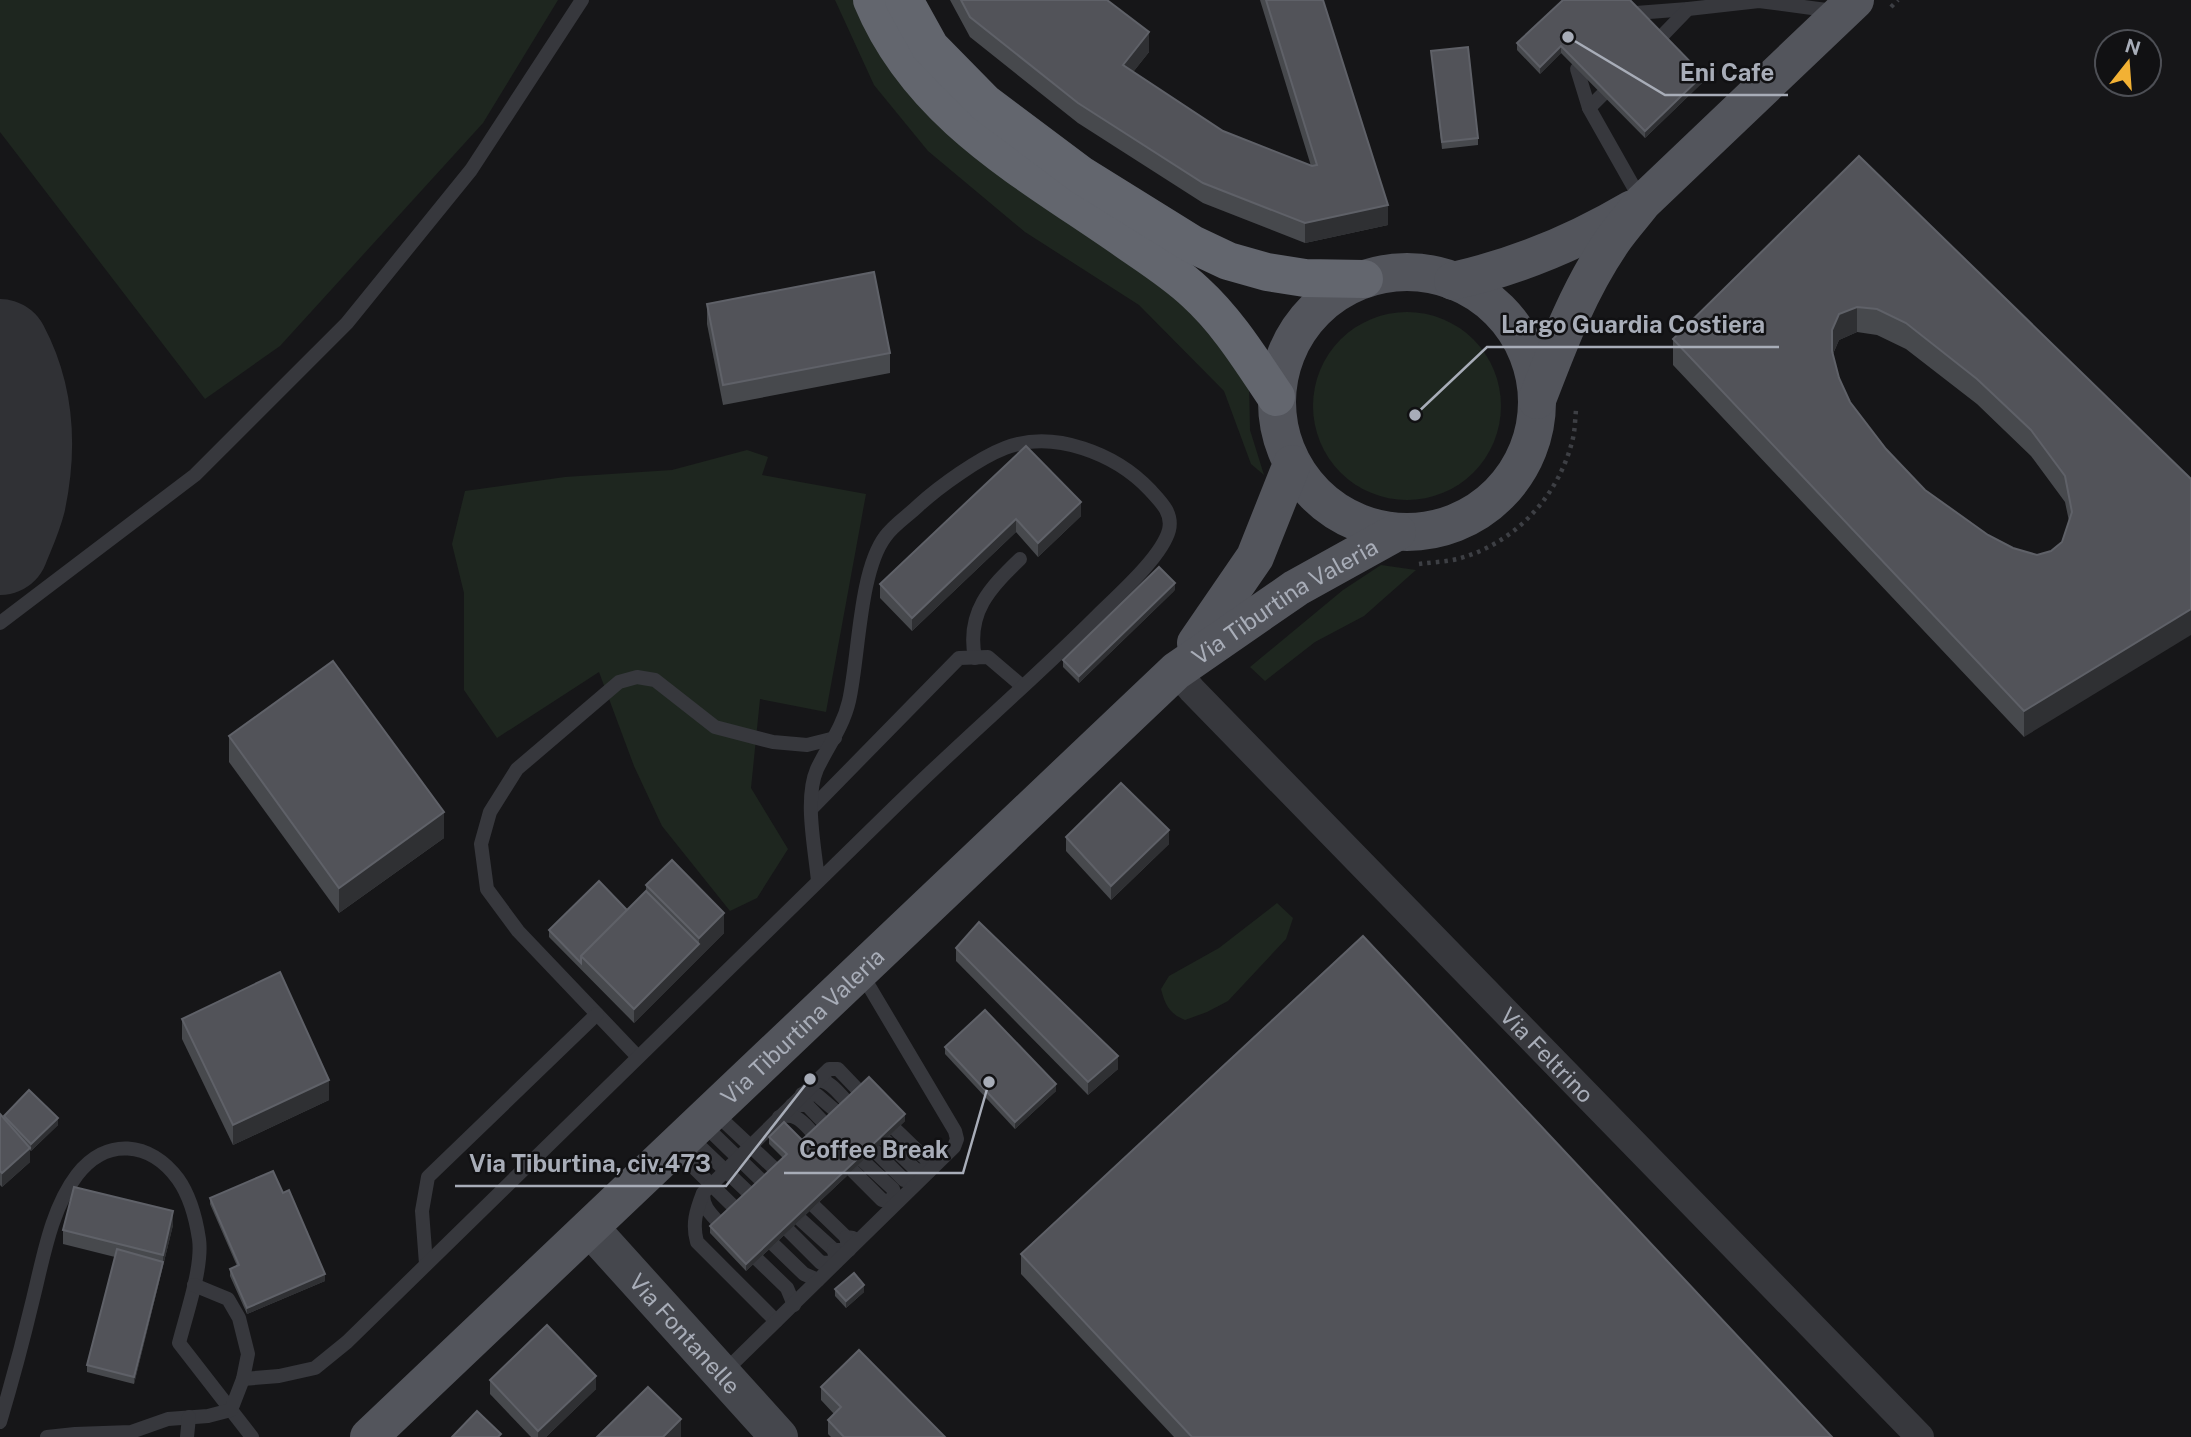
<svg xmlns="http://www.w3.org/2000/svg" width="2191" height="1437" viewBox="0 0 2191 1437" font-family="'Public Sans',sans-serif">
  <style>
    .green { fill: #1e261f }
    .lines { fill: none; stroke-linecap: round; stroke-linejoin: round }
    .taxiway { stroke: #303135; stroke-width: 98 }
    .path { stroke: #3d3f44; stroke-width: 4.5; stroke-dasharray: 3.5 5; stroke-linecap: butt }
    .lane { stroke: #37383d; stroke-width: 14 }
    .street { stroke: #37383d; stroke-width: 28 }
    .secondary { stroke: #45474d; stroke-width: 38 }
    .primary { stroke: #53555c; stroke-width: 38 }
    .highway { stroke: #63666e; stroke-width: 38 }
    .wall { fill: #47494d; fill-rule: evenodd }
    .shaded-wall { fill: #2f3033 }
    .building { fill: #525359; stroke: #5f6168; stroke-width: 2; fill-rule: evenodd }
    .labels { text-anchor: middle; dominant-baseline: central; stroke-width: 5; stroke-linejoin: round; paint-order: stroke }
    .street-label { font-size: 23px; fill: #a8adb8; stroke: #111113 }
    .leader { fill: none; stroke: #a8adb8; stroke-width: 2.5 }
    .callout-dot { fill: #a8adb8; stroke: #111113; stroke-width: 2.5 }
    .callout-label { font-size: 24px; text-anchor: middle; font-weight: bold; fill: #a8adb8; stroke: #111113; stroke-width: 5; stroke-linejoin: round; paint-order: stroke }
  </style>
  <rect width="100%" height="100%" fill="#161618"/>
  <!-- green -->
  <g class="green">
    <path d="M0 0H558L483 123 280 346 205 399 0 132Z"/>
    <path d="M835 0H854L1183 304 1249 382 1250 430 1264 475 1251 464 1224 391 1139 305 1025 232 928 151 874 85Z"/>
    <circle cx="1407" cy="406" r="94"/>
    <path d="M747 450 768 457 762 475 866 494 826 712 760 699 751 788 788 849 757 898 730 911 662 826 634 766 599 672 497 738 464 690V593L452 544 465 491 565 477 672 470Z"/>
    <path d="M1381 565 1416 570 1364 616 1315 642 1265 681 1250 667 1343 590Z"/>
    <path d="M1277 903 1293 918 1286 939 1228 1001 1207 1012 1185 1020C1170 1014 1165 1005 1161 989L1169 976 1219 948Z"/>
  </g>
  <g class="lines">
    <!-- taxiway -->
    <path class="taxiway" d="M0 348C26 397 28 447 17 500 13 516 6 531 0 546"/>
    <!-- path -->
    <g class="path">
      <path d="M1891 7 1898 0"/>
      <path d="M1419 564C1432 562 1448 562 1461 558 1516 542 1558 496 1572 442 1575 432 1575 420 1576 410"/>
    </g>
    <!-- lane -->
    <g class="lane">
      <path d="M1636 13 1688 9"/>
      <path d="M1660 38 1688 9 1759 1 1834 11"/>
      <path d="M1577 69 1589 108"/>
      <path d="M1602 95 1589 108 1641 200"/>
      <path d="M0 623 195 475 347 323 471 170 582 0"/>
      <path d="M975 658C966 612 990 588 1020 559"/>
      <path d="M811 809 959 658 988 657 1022 686"/>
      <path d="M637 1056 518 931 487 889 481 844 490 812 517 769 619 682 637 677 655 680 715 727 773 742 807 745 835 738"/>
      <path d="M816 1080C831 1080 839 1094 849 1104"/>
      <path d="M802 1094 817 1095 838 1113"/>
      <path d="M792 1105H807L826 1125"/>
      <path d="M714 1112 777 1171"/>
      <path d="M779 1117C797 1112 803 1123 815 1135"/>
      <path d="M702 1123 764 1183"/>
      <path d="M896 1130 927 1160 929 1171"/>
      <path d="M689 1136 751 1195"/>
      <path d="M885 1140 916 1170 929 1171"/>
      <path d="M675 1149 736 1209"/>
      <path d="M874 1150 904 1180 918 1181"/>
      <path d="M853 1171 882 1200 897 1202 893 1189 863 1161"/>
      <path d="M703 1194C703 1208 711 1214 720 1224"/>
      <path d="M815 1207 846 1237 853 1238"/>
      <path d="M801 1220 834 1250H849L846 1237"/>
      <path d="M789 1231 821 1263 836 1262 834 1250"/>
      <path d="M774 1245 804 1274 818 1280"/>
      <path d="M758 1260 787 1288 794 1305"/>
      <path d="M426 1264 422 1211 428 1177 597 1014"/>
      <path d="M776 1321 697 1242C692 1224 696 1211 703 1193L829 1069H838L860 1092"/>
      <path d="M723 1373 954 1147 957 1139 955 1131 860 971"/>
      <path d="M243 1379 279 1376 315 1368 347 1342C535 1157 723 973 912 790 973 731 1037 676 1097 616 1117 596 1162 557 1169 530 1173 513 1161 502 1150 490 1116 454 1054 429 1005 448 979 458 940 486 919 505 909 515 893 525 885 537 859 572 859 657 849 701 843 727 828 746 817 769 804 799 815 848 818 881"/>
      <path d="M0 1422C12 1382 23 1341 33 1299 43 1259 51 1209 77 1175 106 1137 150 1141 178 1179 190 1196 196 1219 199 1239 203 1267 186 1315 179 1343L252 1437"/>
      <path d="M47 1437 75 1434 131 1432 168 1419 208 1416 231 1410 243 1379 248 1354 239 1318 228 1299 194 1285"/>
      <path d="M187 1437 189 1417"/>
    </g>
    <!-- street -->
    <path class="street" id="s1" d="M1176 671 1192 690 1920 1437"/>
    <!-- secondary -->
    <path class="secondary" id="s2" d="M590 1228 779 1437"/>
    <!-- primary -->
    <g class="primary">
      <circle cx="1407" cy="402" r="130"/>
      <path d="M1453 281C1516 267 1576 242 1632 209"/>
      <path d="M1537 400C1558 345 1579 289 1613 240 1622 227 1633 215 1643 202L1855 0"/>
      <path d="M1196 643 1255 557 1292 464"/>
      <path id="s3" d="M369 1437 1176 671 1296 588 1397 532"/>
    </g>
    <!-- highway -->
    <g class="highway">
      <path d="M872 0C921 118 1032 174 1131 244 1153 259 1176 274 1195 292 1228 322 1251 360 1276 397"/>
      <path d="M904 0 930 47 985 103 1081 175 1192 244 1228 261 1267 272 1305 278 1364 279"/>
    </g>
  </g>
  <!-- wall -->
  <g class="wall">
    <path d="M950 0H1107L1149 52 1133 72 1223 131 1311 166 1260 0H1323L1388 225 1305 243 1203 203 1078 123 970 37Z"/>
    <path d="M1563 0 1703 82 1645 138 1561 53 1540 74 1517 50V43Z"/>
    <path d="M1431 51 1478 138V145L1442 149Z"/>
    <path d="M1859 156 2191 479 2024 737 1673 365V339ZM1857 332 1877 335 1906 349 1977 404 2031 456 2065 502 2069 521 2062 542 2051 551 2037 555 2013 548 1988 535 1925 490 1886 449 1850 402 1839 378 1833 354 1839 340Z"/>
    <path d="M707 304 890 353V373L723 405 707 324Z"/>
    <path d="M1026 446 1081 516 1038 557 1016 532 912 631 880 598V584Z"/>
    <path d="M1175 590 1079 683 1063 667V660Z"/>
    <path d="M229 736 444 838 339 913 229 762Z"/>
    <path d="M1066 837 1169 844 1111 900 1066 851Z"/>
    <path d="M646 885 724 933 634 1023 549 937V930L627 910 646 891Z"/>
    <path d="M956 948 1118 1069 1088 1095 956 961Z"/>
    <path d="M182 1019 329 1100 233 1145 182 1039Z"/>
    <path d="M945 1047 1056 1091 1015 1129 945 1054Z"/>
    <path d="M0 1114 4 1118V1116L58 1125 31 1151 30 1150V1162L2 1187 0 1185Z"/>
    <path d="M905 1121 746 1271 710 1233V1226L783 1158 769 1144V1137L802 1140Z"/>
    <path d="M283 1193 325 1281 247 1314 230 1276V1269L237 1266 210 1204V1198Z"/>
    <path d="M173 1225 134 1384 87 1372V1365L115 1257 63 1244V1230Z"/>
    <path d="M1021 1254 1832 1437H1174L1021 1274Z"/>
    <path d="M835 1289 864 1292 846 1308 835 1296Z"/>
    <path d="M490 1380 596 1389 546 1437H531L490 1394Z"/>
    <path d="M821 1387 945 1437H831L828 1434V1420L834 1414 821 1400Z"/>
  </g>
  <!-- shaded-wall -->
  <g class="shaded-wall">
    <path d="M1149 32V52L1123 85V65Z"/>
    <path d="M1561 46V53L1540 74V67Z"/>
    <path d="M1703 75V82L1645 138V131Z"/>
    <path d="M1388 205V225L1305 243V223Z"/>
    <path d="M1857 307V332L1839 340 1832 356V330L1839 314Z"/>
    <path d="M1081 502V516L1038 557V543Z"/>
    <path d="M1016 519V532L912 631V618Z"/>
    <path d="M1175 583V590L1079 683V676Z"/>
    <path d="M2191 609V635L2024 737V711Z"/>
    <path d="M444 812V838L339 913V888Z"/>
    <path d="M1169 830V844L1111 900V886Z"/>
    <path d="M724 913V933L699 958V938Z"/>
    <path d="M699 944V958L634 1023V1009Z"/>
    <path d="M1118 1056V1069L1088 1095V1082Z"/>
    <path d="M329 1080V1100L233 1145V1125Z"/>
    <path d="M1056 1084V1091L1015 1129V1122Z"/>
    <path d="M905 1114V1121L746 1271V1264Z"/>
    <path d="M58 1118V1125L31 1151V1144Z"/>
    <path d="M30 1148V1162L2 1187V1173Z"/>
    <path d="M173 1211V1225L134 1384V1377L163 1262V1255Z"/>
    <path d="M325 1274V1281L247 1314V1308Z"/>
    <path d="M864 1285V1292L846 1308V1301Z"/>
    <path d="M596 1376V1389L546 1437H538V1431Z"/>
    <path d="M681 1419V1437H663Z"/>
  </g>
  <!-- building -->
  <g class="building">
    <path d="M961 0H1107L1149 32 1123 65 1223 131 1312 166 1317 165 1266 0H1323L1388 205 1305 223 1203 183 1078 103 970 17Z"/>
    <path d="M1563 0H1630L1703 75 1645 131 1561 46 1540 67 1517 43Z"/>
    <path d="M1468 47 1478 138 1442 142 1431 51Z"/>
    <path d="M1859 156 2191 479V609L2024 711 1673 339ZM1857 307 1877 309 1906 323 1977 379 2031 430 2065 476 2072 512 2062 542 2051 551 2037 555 2013 548 1988 535 1925 490 1886 449 1850 402 1839 378 1832 351V330L1839 314Z"/>
    <path d="M874 272 890 353 723 385 707 304Z"/>
    <path d="M1026 446 1081 502 1038 543 1016 519 912 618 880 584Z"/>
    <path d="M1159 567 1175 583 1079 676 1063 660Z"/>
    <path d="M333 661 444 812 339 888 229 736Z"/>
    <path d="M1121 783 1169 830 1111 886 1066 837Z"/>
    <path d="M672 860 724 913 699 938 646 885Z"/>
    <path d="M599 881 627 910 581 956V963L549 930Z"/>
    <path d="M646 891 699 944 634 1009 581 956Z"/>
    <path d="M979 922 1118 1056 1088 1082 956 948Z"/>
    <path d="M1363 936 1832 1437H1192L1021 1254Z"/>
    <path d="M280 972 329 1080 233 1125 182 1019Z"/>
    <path d="M985 1010 1056 1084 1015 1122 945 1047Z"/>
    <path d="M869 1077 905 1114 746 1264 710 1226 787 1154 769 1137 784 1122 802 1140Z"/>
    <path d="M29 1090 58 1118 31 1144 4 1116Z"/>
    <path d="M0 1114 30 1148 2 1173 0 1171Z"/>
    <path d="M273 1171 283 1193 289 1190 325 1274 247 1308 230 1269 239 1265 210 1198Z"/>
    <path d="M74 1187 173 1211 163 1255 63 1230Z"/>
    <path d="M117 1249 163 1262 134 1377 87 1365Z"/>
    <path d="M854 1273 864 1285 846 1301 835 1289Z"/>
    <path d="M547 1325 596 1376 538 1431 490 1380Z"/>
    <path d="M859 1350 945 1437H844L828 1420 841 1407 821 1387Z"/>
    <path d="M648 1387 681 1419 663 1437H597Z"/>
    <path d="M477 1411 501 1434 498 1437H452Z"/>
  </g>
  <g class="labels">
    <!-- street labels -->
    <g class="street-label">
      <text stroke="none"><textPath href="#s3" startOffset="1242">Via Tiburtina Valeria</textPath></text>
      <text stroke="none"><textPath href="#s3" startOffset="597">Via Tiburtina Valeria</textPath></text>
      <text stroke="none"><textPath href="#s1" startOffset="534">Via Feltrino</textPath></text>
      <text stroke="none"><textPath href="#s2" startOffset="142">Via Fontanelle</textPath></text>
    </g>
  </g>
  <!-- callouts -->
  <path class="leader" d="M1568 37L1665 95H1788M1415 415L1487 347H1779M989 1082L963 1173H784M810 1079L726 1186H455"/>
  <g class="callout-dot">
    <circle cx="1568" cy="37" r="7"/>
    <circle cx="1415" cy="415" r="7"/>
    <circle cx="989" cy="1082" r="7"/>
    <circle cx="810" cy="1079" r="7"/>
  </g>
  <g class="callout-label">
    <text x="1727" y="81">Eni Cafe</text>
    <text x="1633" y="333">Largo Guardia Costiera</text>
    <text x="874" y="1158">Coffee Break</text>
    <text x="590" y="1172">Via Tiburtina, civ.473</text>
  </g>
  <!-- north arrow -->
  <g transform="translate(2128 63) rotate(17)"><circle r="33" fill="#111113" stroke="#4d4f55" stroke-width="2"/>
  <path d="M0-5L12 26L0 18L-12 26Z" fill="#f2b134"/>
  <text y="-10" font-size="19" font-weight="bold" text-anchor="middle" fill="#a8adb8">N</text>
  </g>
</svg>
